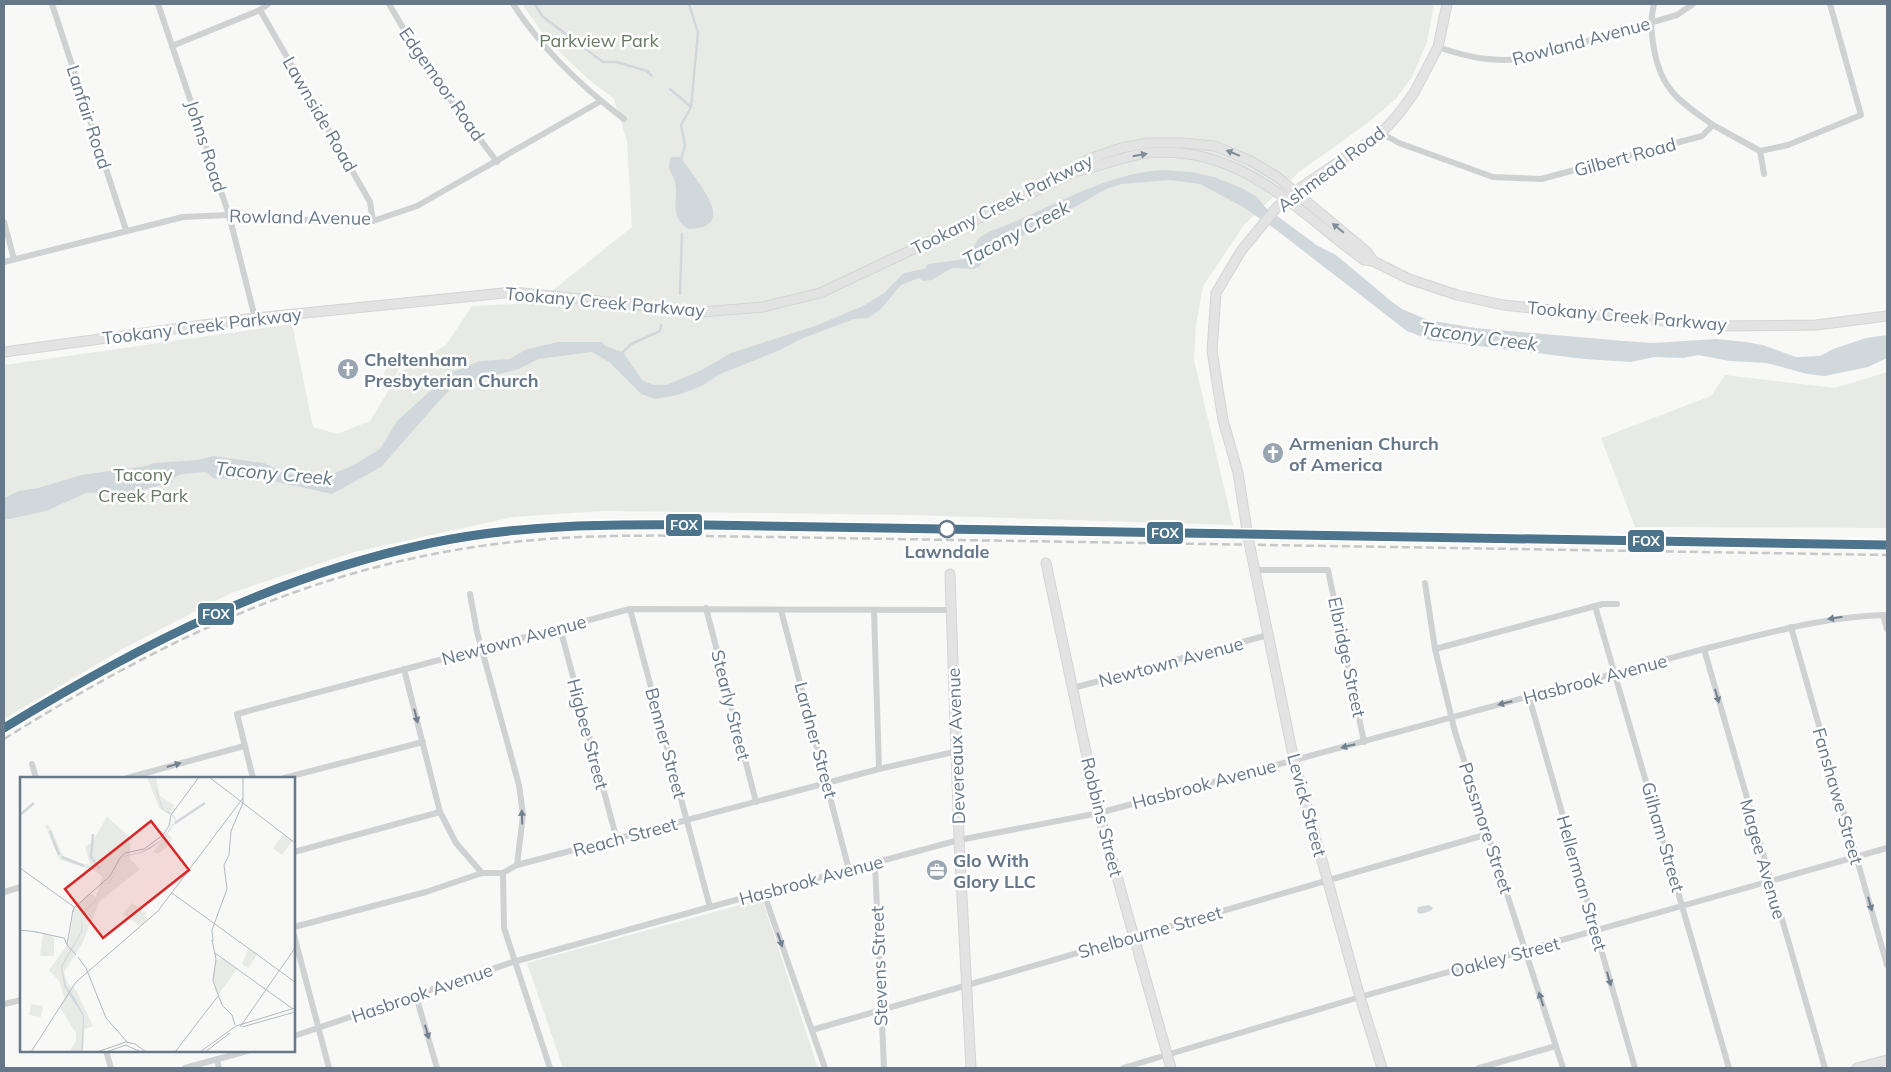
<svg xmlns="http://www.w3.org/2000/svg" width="1891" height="1072" viewBox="0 0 1891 1072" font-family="Mulish,sans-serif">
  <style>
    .green { fill: #e8ebe5 }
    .water { fill: #d1d8dc }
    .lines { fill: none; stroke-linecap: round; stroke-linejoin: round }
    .stream { stroke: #d1d8dc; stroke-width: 2.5 }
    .secondary-casing { stroke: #d3d5d6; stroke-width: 11 }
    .street { stroke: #d0d1d2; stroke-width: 6 }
    .secondary { stroke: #e3e3e3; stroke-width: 9 }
    .rail { stroke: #c5c7c8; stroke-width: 2.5; stroke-dasharray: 8 4; stroke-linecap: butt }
    .secondary-bridge-casing { stroke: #d3d5d6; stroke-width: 11; stroke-linecap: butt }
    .secondary-bridge { stroke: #e3e3e3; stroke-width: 9 }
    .rail-1-casing { stroke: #fff; stroke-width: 12 }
    .rail-1 { stroke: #4c748c; stroke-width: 9 }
    .oneway { fill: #7f8d9b }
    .oneway2 { fill: #718190 }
    .stop-dot { fill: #fff; stroke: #667889; stroke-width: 2.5 }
    .labels { text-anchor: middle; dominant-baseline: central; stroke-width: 5; stroke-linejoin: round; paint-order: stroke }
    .park-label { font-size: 18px; fill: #657a61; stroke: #fff }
    .street-label { font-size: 18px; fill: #667889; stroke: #fff }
    .poi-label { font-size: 18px; font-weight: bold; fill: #667889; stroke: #fff; text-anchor: start }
    .stop-label { font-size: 18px; font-weight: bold; fill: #667889; stroke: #fff }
    .water-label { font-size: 19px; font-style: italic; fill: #627984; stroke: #fff }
    .inset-river { fill: none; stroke: #d1d8dc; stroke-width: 2.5 }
    .inset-road { fill: none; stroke: #b1b9c1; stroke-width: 1 }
    .view { fill: #d62828; fill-opacity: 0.15; stroke: #d62828; stroke-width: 2.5 }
    .inset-edge { fill: none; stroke: #667889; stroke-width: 2.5 }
    .line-badge { stroke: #fff; stroke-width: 2 }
    .badge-label { font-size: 14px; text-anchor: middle; font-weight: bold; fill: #fff }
  </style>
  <rect width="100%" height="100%" fill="#f8f8f7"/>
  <!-- green -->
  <g class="green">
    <path d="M522 4H1434L1427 42 1412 77 1396 99 1365 125 1299 172 1287 184 1244 225 1203 286 1196 325 1194 360 1233 525 909 515 603 511 513 517 354 552 231 593 126 647 4 719V365L292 324 313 427 337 434 370 421 399 373 446 345 472 306 537 303 632 227 627 141 614 99 587 78 550 43Z"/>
    <path d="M393 362 400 367 395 377H385L384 372Z"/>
    <path d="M1887 372V528L1635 527 1601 438 1711 396 1725 375 1835 388Z"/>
    <path d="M762 899 818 1068H563L527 963Z"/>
  </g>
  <!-- water -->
  <g class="water">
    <path d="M671 157H681C691 176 744 228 688 229 668 214 679 201 675 182 672 170 666 172 671 157Z"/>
    <path d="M1163 170 1191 172 1214 177 1242 188 1257 197 1265 207 1318 246 1336 255 1391 301 1402 309 1428 320 1475 328 1624 341 1653 343 1716 339 1746 342 1763 345 1796 357 1820 356 1833 349 1866 338 1887 335V358L1868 367 1825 376 1807 374 1767 363 1730 361 1698 355 1683 358 1654 357 1631 362 1584 359 1430 340 1407 331 1275 229 1243 207 1200 184 1170 180 1122 184 1106 189 1032 232 1019 237 1008 246 989 254 979 267 973 269 952 268 932 280 923 281 919 278 901 285 880 310 868 318 854 319 801 339 780 350 720 374 702 386 678 395 655 399 641 394 609 362 592 352 538 359 519 369 461 384 451 389 439 401 381 467 332 494 259 478 246 480 213 478 206 472 182 474 172 478 173 482 136 492 86 493 46 511 4 520V498L19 491 38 488 81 475 147 466 153 463 198 460 213 456 264 463 282 472 299 476H327L352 466 380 449 397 421 450 373 480 361 510 359 525 350 540 346 559 342H602L605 346 623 352 642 380 654 385H666L702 370 731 353 815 326 863 306 884 293 904 273 924 269 928 264 965 259 980 237 991 231C1047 211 1103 173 1163 170Z"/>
    <path d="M1429 905 1433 908 1431 911 1420 914 1417 912 1418 907Z"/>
  </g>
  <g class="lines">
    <!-- stream -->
    <g class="stream">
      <path d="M535 4 542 16 603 62H616L647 71 652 76"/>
      <path d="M689 4 698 33 691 107"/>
      <path d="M670 89 691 107 681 125 685 145 681 160"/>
      <path d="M680 294 682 234"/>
      <path d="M621 354 631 344 660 331 661 325"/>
    </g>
    <!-- secondary casing -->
    <g class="secondary-casing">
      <g id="secondary">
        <path d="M1074 172C1099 167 1122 156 1148 153 1240 144 1296 210 1364 260L1373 261 1409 279 1457 295 1503 305 1610 316 1721 326 1816 325 1887 316"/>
        <path d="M4 352 255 318 514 292 701 312 763 307 820 293 1022 198 1071 173 1087 160 1121 148 1148 143H1183L1215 146 1251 161 1276 176 1367 252 1373 261"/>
        <path d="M1248 537 1238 473 1223 420 1212 351 1216 293 1241 251 1277 207 1297 190 1381 133 1397 116 1414 93 1438 47 1447 4"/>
        <path d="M1251 552 1294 760 1360 997 1382 1068"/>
        <path d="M1046 563 1099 813 1171 1068"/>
        <path d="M950 574 959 840 971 1068"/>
        <path d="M1857 1068 1887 1060"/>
      </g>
    </g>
    <!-- street -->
    <g class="street">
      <path d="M52 4 126 230"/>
      <path d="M158 4 229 215 255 318"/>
      <path d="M389 4 426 67 497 162"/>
      <path d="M513 4C541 48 582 87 624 119"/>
      <path d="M1654 4C1650 22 1651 31 1654 49 1661 91 1681 102 1713 125"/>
      <path d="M260 10 370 202 373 221"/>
      <path d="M172 46 260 10 268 4"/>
      <path d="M1438 47C1469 58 1496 63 1530 58L1677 15 1693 4"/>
      <path d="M1381 133 1399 143 1493 177 1541 179 1702 136 1713 125 1760 151 1788 145 1861 115 1830 4"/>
      <path d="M1760 151 1764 174"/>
      <path d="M4 222 14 259"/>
      <path d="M4 262 183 217 229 215 324 221H373L417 206 601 101"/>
      <path d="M1254 570H1328L1364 742"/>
      <path d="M1425 583 1435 649 1455 732 1563 1068"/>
      <path d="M470 594 477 632 519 785 523 815 517 865"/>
      <path d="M1595 606 1729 1068"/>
      <path d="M706 608 756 802"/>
      <path d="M630 609 710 907"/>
      <path d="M781 610 849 870"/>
      <path d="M874 610 879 769"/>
      <path d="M1883 615 1887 629"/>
      <path d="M1791 627 1887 965"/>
      <path d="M560 628 617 840"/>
      <path d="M1435 649 1603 604H1617"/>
      <path d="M1704 649 1825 1068"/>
      <path d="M404 669 440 812 456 843 482 873"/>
      <path d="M1073 688 1268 635"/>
      <path d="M1529 697 1635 1068"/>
      <path d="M32 764 36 778"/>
      <path d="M127 778 244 746"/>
      <path d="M253 778 237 714 630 609 951 610"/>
      <path d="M284 778 423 742"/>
      <path d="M294 852 440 812"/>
      <path d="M875 863 884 1068"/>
      <path d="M503 873 504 928 550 1068"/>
      <path d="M4 892 21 887"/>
      <path d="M764 894 825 1068"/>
      <path d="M294 927 426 892 482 873H503L517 865 879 769 958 751"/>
      <path d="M294 935 329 1068"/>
      <path d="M416 996 437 1068"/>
      <path d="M4 1004 21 1000"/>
      <path d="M812 1030 1488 834"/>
      <path d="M294 1036 513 962 710 907 959 840 1099 813 1704 649C1765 634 1824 616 1887 615"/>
      <path d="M106 1051 111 1068"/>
      <path d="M217 1060 219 1068"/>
      <path d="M185 1068 247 1051"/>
      <path d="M1123 1068 1360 997 1887 848"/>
      <path d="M1479 1068 1556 1046"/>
    </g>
    <!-- secondary -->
    <use href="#secondary" class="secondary"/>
    <!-- rail -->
    <g class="rail">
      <path d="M1045 530 1103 535"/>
      <path d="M1777 547 1842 544"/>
      <path d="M4 739C169 636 327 560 523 541 606 533 689 536 771 537L1887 555"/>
    </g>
    <!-- secondary-bridge casing -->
    <g class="secondary-bridge-casing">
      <path id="secondary-bridge" d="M1248 537 1251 552"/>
    </g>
    <!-- secondary-bridge -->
    <use href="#secondary-bridge" class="secondary-bridge"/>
    <!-- rail-1 casing -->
    <g class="rail-1-casing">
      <path id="rail-1" d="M4 728C140 645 274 576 431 543 521 524 614 524 706 525L1887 545"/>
    </g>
    <!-- rail-1 -->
    <use href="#rail-1" class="rail-1"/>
  </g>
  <!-- one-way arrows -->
  <defs><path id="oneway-solid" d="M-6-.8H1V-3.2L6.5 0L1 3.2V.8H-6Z" transform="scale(1.25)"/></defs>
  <g class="oneway">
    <use href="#oneway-solid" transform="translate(1233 153) rotate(-158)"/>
    <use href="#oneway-solid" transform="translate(1140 155) rotate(-10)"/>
    <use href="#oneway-solid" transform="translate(1338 228) rotate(-141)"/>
  </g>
  <g class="oneway2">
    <use href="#oneway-solid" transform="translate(1835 618) rotate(171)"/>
    <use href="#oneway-solid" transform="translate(1717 696) rotate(74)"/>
    <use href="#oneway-solid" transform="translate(1505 703) rotate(166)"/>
    <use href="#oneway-solid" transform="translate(416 716) rotate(76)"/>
    <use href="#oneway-solid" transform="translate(1348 746) rotate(166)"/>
    <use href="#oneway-solid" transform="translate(174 765) rotate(-16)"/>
    <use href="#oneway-solid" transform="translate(522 817) rotate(-92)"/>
    <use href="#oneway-solid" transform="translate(1870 904) rotate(74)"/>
    <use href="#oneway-solid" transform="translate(780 940) rotate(70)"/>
    <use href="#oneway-solid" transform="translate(1609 979) rotate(74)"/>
    <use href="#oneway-solid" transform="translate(1541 999) rotate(-108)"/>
    <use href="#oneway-solid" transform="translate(427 1032) rotate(74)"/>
  </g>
  <!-- icons -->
  <defs>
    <g id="church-disc" transform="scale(1.125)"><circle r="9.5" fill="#99a5b0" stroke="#fff"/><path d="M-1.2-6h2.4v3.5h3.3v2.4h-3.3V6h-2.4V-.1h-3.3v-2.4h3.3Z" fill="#fff"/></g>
    <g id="office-disc" transform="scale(1.125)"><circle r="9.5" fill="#99a5b0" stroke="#fff"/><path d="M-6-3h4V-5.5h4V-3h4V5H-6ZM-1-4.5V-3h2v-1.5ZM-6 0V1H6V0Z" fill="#fff"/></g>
  </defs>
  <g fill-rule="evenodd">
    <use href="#church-disc" x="348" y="369"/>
    <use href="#church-disc" x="1273" y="453"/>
    <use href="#office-disc" x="937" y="870"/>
  </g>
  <!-- markers -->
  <circle class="stop-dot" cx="947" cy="529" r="8"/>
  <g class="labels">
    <!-- park labels -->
    <g class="park-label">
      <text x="599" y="40">Parkview Park</text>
      <text x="143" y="474">Tacony<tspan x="143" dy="21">Creek Park</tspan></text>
    </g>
    <!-- street labels -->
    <g class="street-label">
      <text transform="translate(1581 41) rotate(-15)">Rowland Avenue</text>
      <text transform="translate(442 84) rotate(55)">Edgemoor Road</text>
      <text transform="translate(320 114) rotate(60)">Lawnside Road</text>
      <text transform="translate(89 117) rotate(72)">Lanfair Road</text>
      <text transform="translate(206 146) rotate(72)">Johns Road</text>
      <text transform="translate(1625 157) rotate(-15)">Gilbert Road</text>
      <text transform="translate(1331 169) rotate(-37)">Ashmead Road</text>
      <text transform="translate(1002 204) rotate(-27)">Tookany Creek Parkway</text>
      <text transform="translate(300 217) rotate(1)">Rowland Avenue</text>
      <text transform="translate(605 302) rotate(5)">Tookany Creek Parkway</text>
      <text transform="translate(1627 316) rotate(5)">Tookany Creek Parkway</text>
      <text transform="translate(202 326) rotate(-7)">Tookany Creek Parkway</text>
      <text transform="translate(514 640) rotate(-15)">Newtown Avenue</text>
      <text transform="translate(1347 657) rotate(78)">Elbridge Street</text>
      <text transform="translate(1171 662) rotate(-15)">Newtown Avenue</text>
      <text transform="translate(1595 679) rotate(-15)">Hasbrook Avenue</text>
      <text transform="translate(731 705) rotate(76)">Stearly Street</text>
      <text transform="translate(588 734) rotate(75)">Higbee Street</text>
      <text transform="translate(816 740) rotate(75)">Lardner Street</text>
      <text transform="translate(666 743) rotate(75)">Benner Street</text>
      <text transform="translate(956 746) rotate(-92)">Devereaux Avenue</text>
      <text transform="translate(1204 784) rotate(-15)">Hasbrook Avenue</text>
      <text transform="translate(1838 796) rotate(74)">Fanshawe Street</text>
      <text transform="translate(1307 805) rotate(75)">Levick Street</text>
      <text transform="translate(1102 817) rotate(76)">Robbins Street</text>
      <text transform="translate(1486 828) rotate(72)">Passmore Street</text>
      <text transform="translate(625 837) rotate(-15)">Reach Street</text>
      <text transform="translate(1663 837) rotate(74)">Gilham Street</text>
      <text transform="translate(1763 859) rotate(74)">Magee Avenue</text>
      <text transform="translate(811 880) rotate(-15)">Hasbrook Avenue</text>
      <text transform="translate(1582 883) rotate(74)">Hellerman Street</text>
      <text transform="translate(1150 932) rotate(-16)">Shelbourne Street</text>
      <text transform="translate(1505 957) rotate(-15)">Oakley Street</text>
      <text transform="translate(879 966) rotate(-92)">Stevens Street</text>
      <text transform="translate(422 993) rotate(-19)">Hasbrook Avenue</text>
    </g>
    <!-- poi labels -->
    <g class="poi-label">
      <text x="364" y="359">Cheltenham<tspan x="364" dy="21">Presbyterian Church</tspan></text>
      <text x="1289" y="443">Armenian Church<tspan x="1289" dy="21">of America</tspan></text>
      <text x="953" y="860">Glo With<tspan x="953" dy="21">Glory LLC</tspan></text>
    </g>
    <!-- stop labels -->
    <g class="stop-label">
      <text x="947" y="551">Lawndale</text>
    </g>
    <!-- water labels -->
    <g class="water-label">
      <text transform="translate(1016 233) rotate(-28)">Tacony Creek</text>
      <text transform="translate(1479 336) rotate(8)">Tacony Creek</text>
      <text transform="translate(274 473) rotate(5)">Tacony Creek</text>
    </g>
  </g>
  <!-- overview -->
  <g transform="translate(20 777)">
    <rect width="275" height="275" fill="#f8f8f7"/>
    <path d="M127 0H136L140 19 154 28 150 38 139 31ZM87 40 110 60V82L120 92 80 124 62 167 44 195 48 207 56 213 73 249 65 252 63 275H49L56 264V256L40 231 45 223 39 204 29 193 49 166 54 132 69 116 76 120 82 100 76 94 40 83 25 49 28 47 32 54 43 79 49 84 70 88 65 70 72 65ZM147 57 153 61 149 65 151 67 138 77 133 75ZM263 58 272 64 262 78 253 71ZM112 126 127 136 124 139 128 142 120 149 103 137ZM23 157 34 160V179H20ZM228 172 237 178 228 191 222 187ZM202 181 217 192 198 218 193 203 196 183ZM11 227 23 229 21 240 9 238Z" fill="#e8ebe5"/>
    <path d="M132 0 144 34 149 35 154 39 156 43V45L142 63 130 72 121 76 102 80 90 106 82 108 77 123 61 138 62 155 42 190 46 209 54 220 64 238 63 271 61 275 63 239 44 209 41 189 61 155V137L77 122 82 107 89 106 103 79 121 75 140 64 156 44 152 38 144 34 142 32Z" fill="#d1d8dc"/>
    <path class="inset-river" d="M0 38 14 26M155 46 185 26M30 54 39 78M73 57 71 80 80 92M42 80 64 89"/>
    <path class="inset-road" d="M189 0 275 66M100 81 105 76 124 72 143 58 149 49 151 38 179 0M0 91 54 130 53 135M152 116 275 205M54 131 90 99 100 81M53 133 47 168 56 178M0 153 17 155M16 155 44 161 47 168M192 163 196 182 193 204 202 228 212 238 215 248M193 164 192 153 207 112 204 88 209 78 211 54 223 26V0M195 176 273 232M58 180 66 191 86 241 108 266M220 250 275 171M222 250 275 235M11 275 56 205 138 134 223 21M77 275 106 265 115 267 126 275M86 275 106 268 121 275M155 275 198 219M180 275 216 249 275 231M185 275 210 256"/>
    <path class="view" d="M131 44 169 93 83 161 45 112Z"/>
    <rect width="275" height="275" class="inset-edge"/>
  </g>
  <g class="line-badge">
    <rect x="665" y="513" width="38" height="24" rx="5" fill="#4c748c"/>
    <rect x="1146" y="521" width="38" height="24" rx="5" fill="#4c748c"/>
    <rect x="1627" y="529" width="38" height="24" rx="5" fill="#4c748c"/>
    <rect x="197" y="602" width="38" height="24" rx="5" fill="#4c748c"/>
  </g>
  <g class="badge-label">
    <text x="684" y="530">FOX</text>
    <text x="1165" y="538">FOX</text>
    <text x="1646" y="546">FOX</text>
    <text x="216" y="619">FOX</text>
  </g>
  <!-- border -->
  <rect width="1891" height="1072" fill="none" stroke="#667889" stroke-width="10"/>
</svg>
